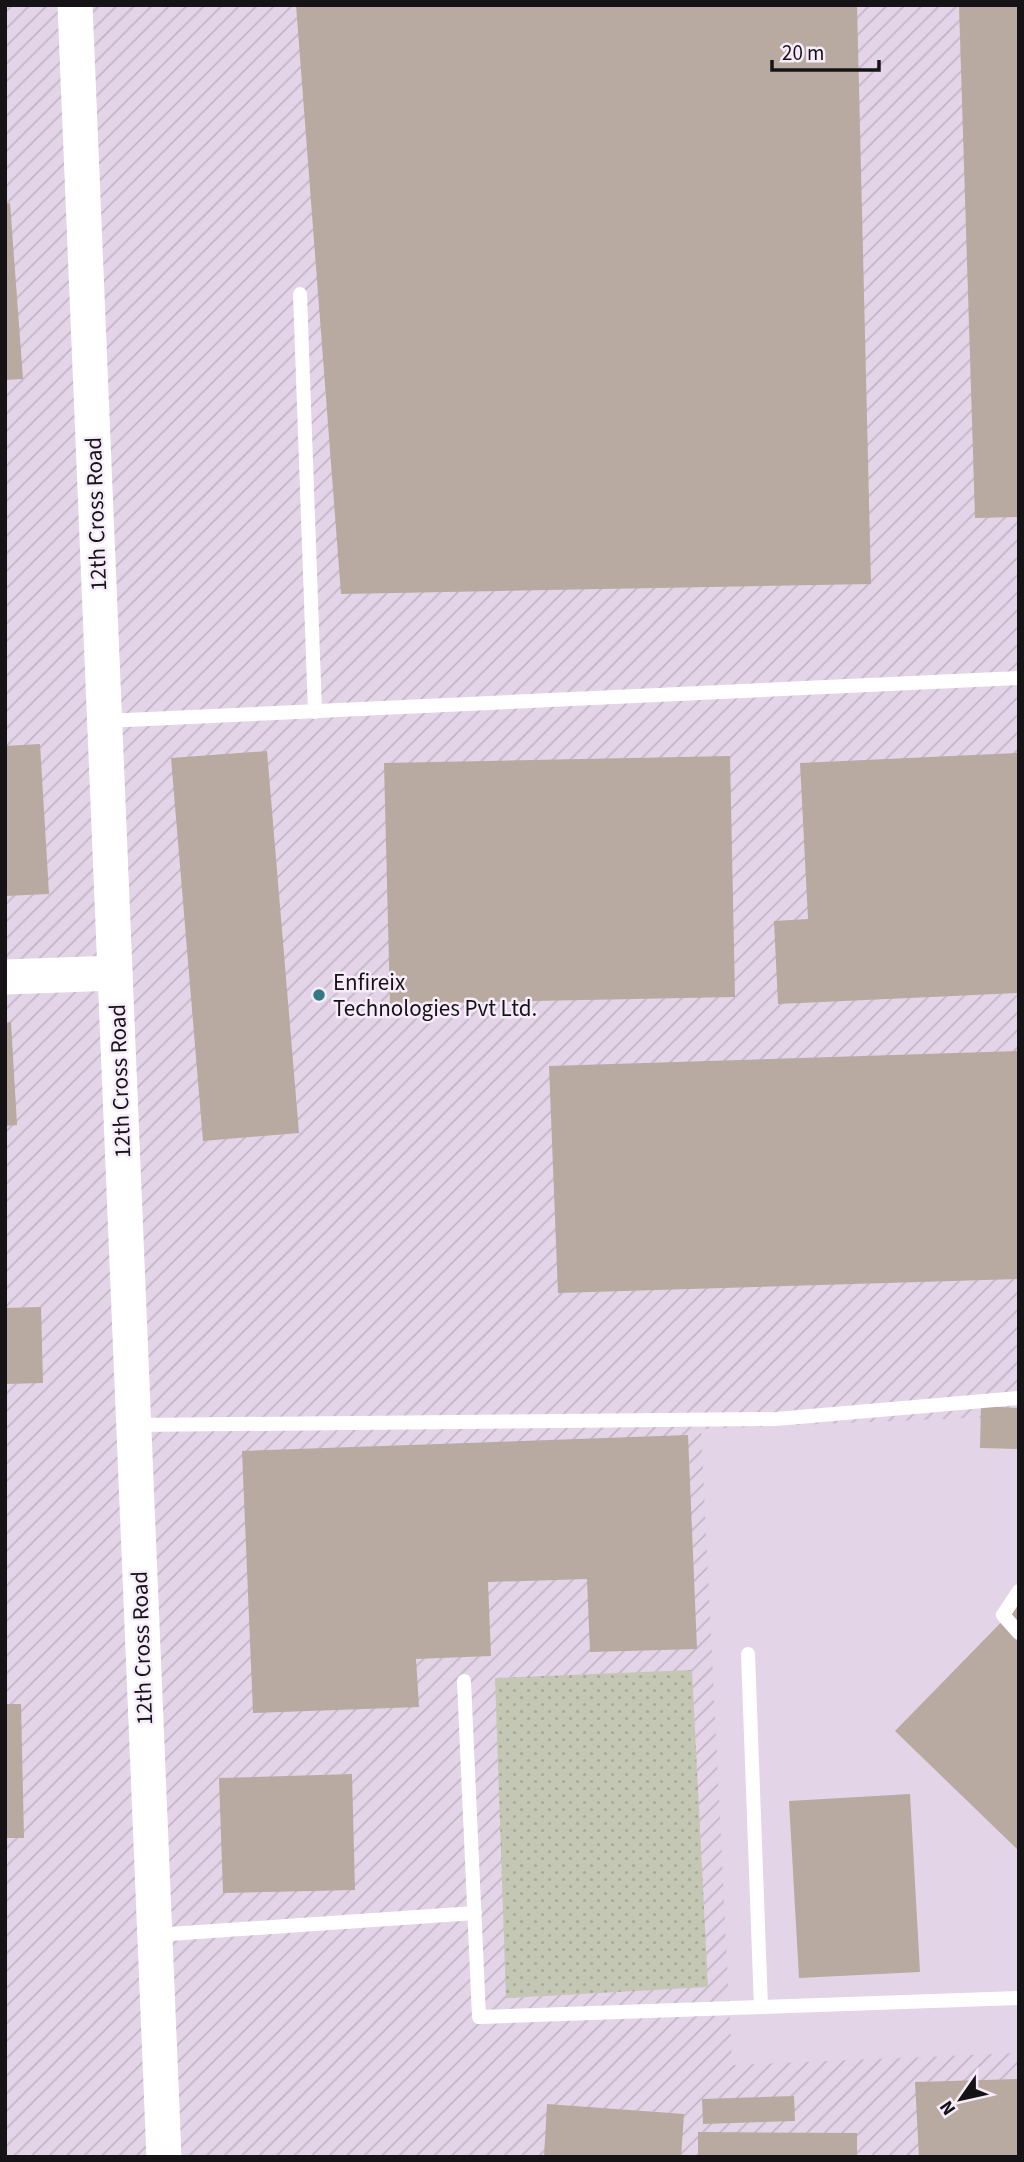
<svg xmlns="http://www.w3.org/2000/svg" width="1024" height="2162" viewBox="0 0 1024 2162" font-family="'Source Sans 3',sans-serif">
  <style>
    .industrial { fill: url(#industrial-furrows) }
    .built { fill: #e4d4e8 }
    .park { fill: url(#park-dots) }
    .building { fill: #b8aaa0 }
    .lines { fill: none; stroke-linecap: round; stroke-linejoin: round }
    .service { stroke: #fff; stroke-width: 14 }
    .tertiary { stroke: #fff; stroke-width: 35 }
    .poi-dot { fill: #337a84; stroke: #f7ecfa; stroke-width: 2.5 }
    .labels { text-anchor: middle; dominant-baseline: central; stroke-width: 5; stroke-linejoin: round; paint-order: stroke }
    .street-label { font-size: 23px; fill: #161317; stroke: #f7ecfa }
    .poi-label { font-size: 23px; fill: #161317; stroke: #f7ecfa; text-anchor: start }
  </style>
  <defs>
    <pattern id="industrial-furrows" width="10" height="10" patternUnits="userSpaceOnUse" patternTransform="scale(1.75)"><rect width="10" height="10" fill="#e4d4e8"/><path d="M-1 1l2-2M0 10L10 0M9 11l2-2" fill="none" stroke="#c3b5c6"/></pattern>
    <pattern id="park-dots" width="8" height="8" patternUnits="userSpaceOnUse" patternTransform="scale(1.75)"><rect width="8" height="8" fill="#c4c7b3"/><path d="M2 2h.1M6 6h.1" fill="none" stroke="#a8aa99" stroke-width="1.8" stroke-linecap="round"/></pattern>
  </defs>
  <rect width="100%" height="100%" fill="#eadfec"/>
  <!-- industrial -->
  <rect class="industrial" x="5" y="5" width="1014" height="2152"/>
  <!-- built -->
  <path class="built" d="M1019 1416V2053L732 2065 701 1429Z"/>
  <!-- park -->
  <path class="park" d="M692 1670 708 1987 506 1998 495 1678Z"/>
  <!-- building -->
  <g class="building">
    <path d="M296 5H857L871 584 341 594Z"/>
    <path d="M959 5H1019V517L975 518Z"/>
    <path d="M10 203 23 379 5 380V204Z"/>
    <path d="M40 744 49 894 5 896V746Z"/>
    <path d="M267 751 299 1133 203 1141 171 758Z"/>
    <path d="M1017 753 1019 993 778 1004 774 921 808 919 800 763Z"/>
    <path d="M730 756 735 997 390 1004 384 763Z"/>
    <path d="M11 1022 17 1125 5 1126V1023Z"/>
    <path d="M1019 1051V1279L558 1293 549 1066Z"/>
    <path d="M41 1307 43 1383 5 1384V1308Z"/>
    <path d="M981 1406 1019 1408V1449L980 1448Z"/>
    <path d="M688 1435 697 1649 590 1652 587 1579 488 1582 491 1656 416 1659 419 1707 253 1713 242 1451Z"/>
    <path d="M1019 1604V1851L895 1731Z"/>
    <path d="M5 1704H21L24 1838H5Z"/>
    <path d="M352 1774 355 1890 223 1893 219 1778Z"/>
    <path d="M910 1794 920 1972 799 1978 789 1801Z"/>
    <path d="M1019 2079V2157H919L915 2082Z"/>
    <path d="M794 2096 795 2121 703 2124 702 2099Z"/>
    <path d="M547 2104 684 2114 681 2157H544Z"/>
    <path d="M698 2132 857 2133V2157H698Z"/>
  </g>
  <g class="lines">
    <!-- service -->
    <g class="service">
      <path d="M300 294 315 712"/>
      <path d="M105 721 1019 678"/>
      <path d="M135 1425 776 1419 1019 1398"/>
      <path d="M1019 1591 1003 1615 1019 1633"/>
      <path d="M464 1681 479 2017 761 2007 748 1654"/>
      <path d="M155 1935 475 1913"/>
      <path d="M761 2007 1019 1998"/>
    </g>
    <!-- tertiary -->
    <g class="tertiary">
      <path d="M75 5 164 2157"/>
      <path d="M5 977 115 973"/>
    </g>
  </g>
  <!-- markers -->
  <circle class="poi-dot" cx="319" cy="995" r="7"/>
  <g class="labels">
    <!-- street labels -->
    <g class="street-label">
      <text transform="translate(96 514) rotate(-92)">12th Cross Road</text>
      <text transform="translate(120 1081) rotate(-92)">12th Cross Road</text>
      <text transform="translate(142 1648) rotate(-92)">12th Cross Road</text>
    </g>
    <!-- poi labels -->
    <g class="poi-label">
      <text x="333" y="982">Enfireix<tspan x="333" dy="26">Technologies Pvt Ltd.</tspan></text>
    </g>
  </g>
  <!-- border -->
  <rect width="1024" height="2162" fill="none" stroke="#161317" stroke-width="14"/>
  <!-- north arrow -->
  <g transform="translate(961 2099) rotate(236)" stroke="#f7ecfa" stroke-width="5" paint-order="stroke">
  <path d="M0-5L12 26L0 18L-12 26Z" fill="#161317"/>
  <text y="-10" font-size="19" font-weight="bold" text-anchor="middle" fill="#161317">N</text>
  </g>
  <!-- scale -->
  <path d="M772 60v10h107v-10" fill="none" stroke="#161317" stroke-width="3.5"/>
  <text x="782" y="60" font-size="21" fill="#161317" stroke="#f7ecfa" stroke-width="5" paint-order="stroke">20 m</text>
</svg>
